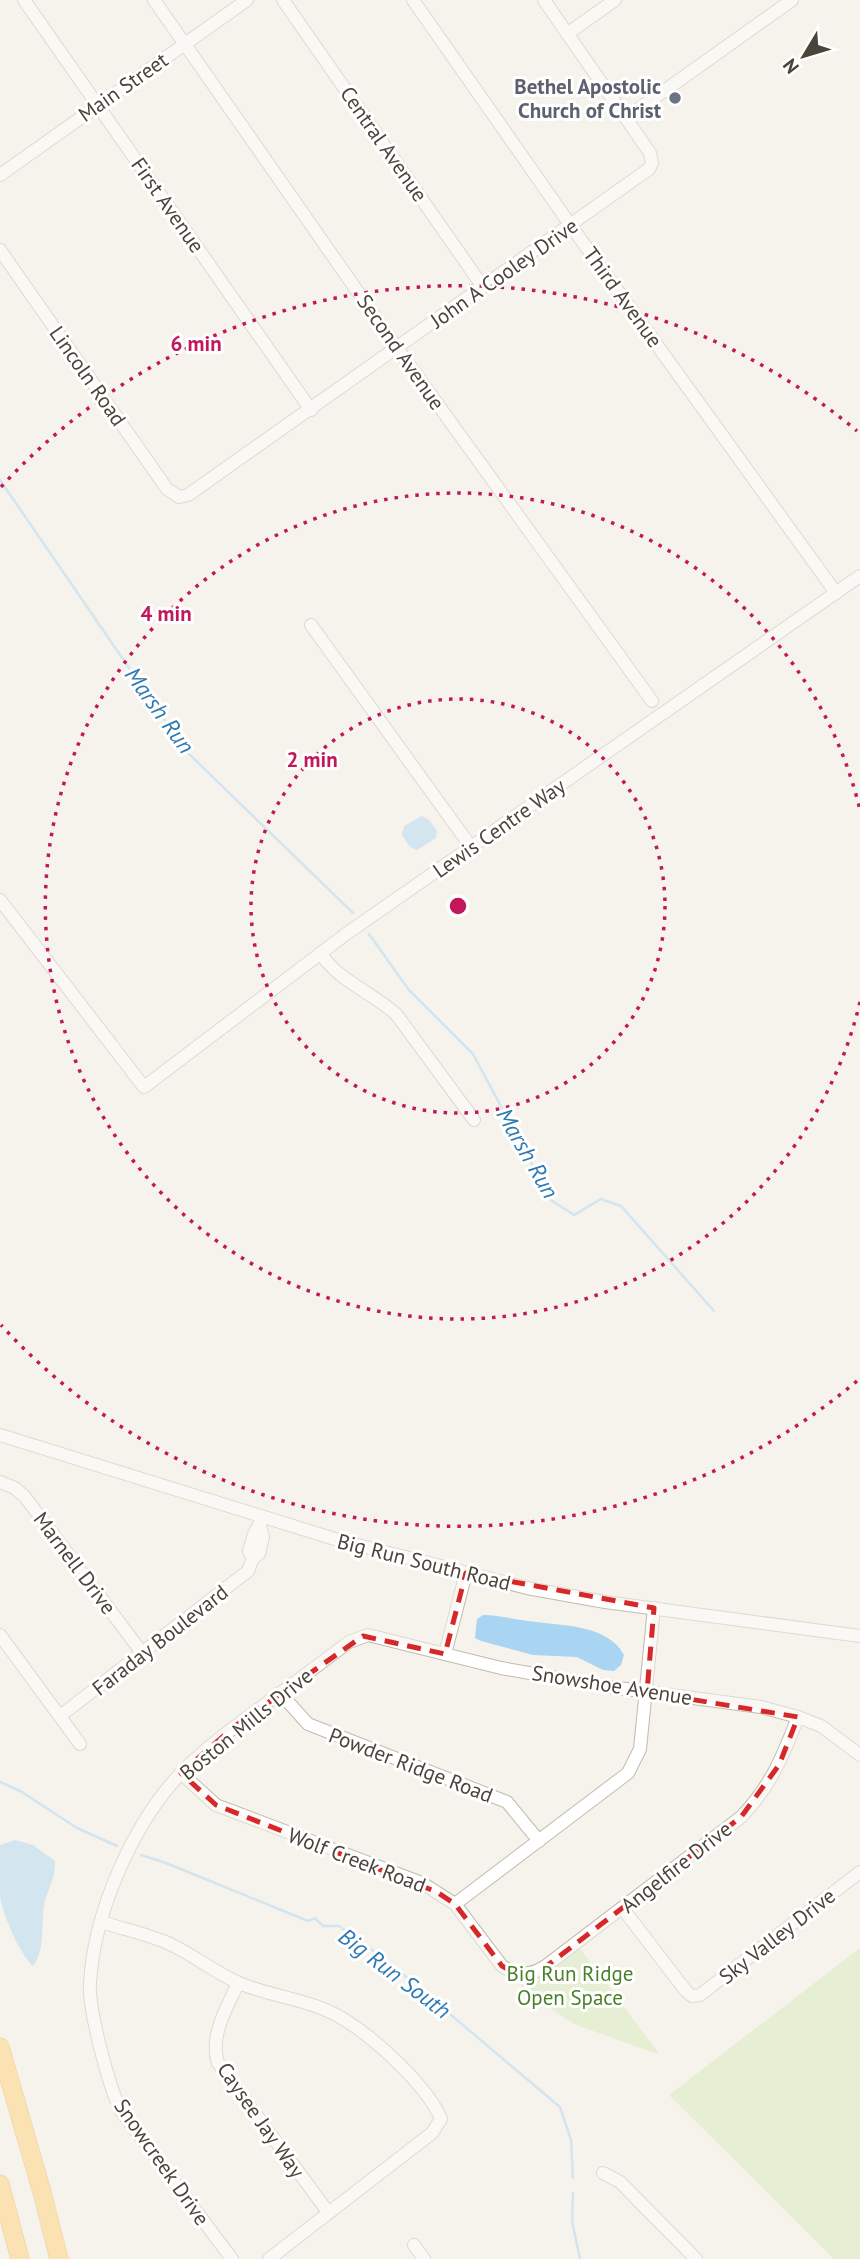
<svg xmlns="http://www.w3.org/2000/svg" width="860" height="2259" viewBox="0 0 860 2259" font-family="'PT Sans',sans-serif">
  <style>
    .green { fill: #d2eab5 }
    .water { fill: #a9d4f2 }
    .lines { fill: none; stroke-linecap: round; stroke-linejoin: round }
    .stream { stroke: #a9d4f2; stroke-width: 2.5 }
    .minor-casing { stroke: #c2bbae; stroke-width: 14 }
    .highway-casing { stroke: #e0a43c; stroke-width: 19 }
    .minor { stroke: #fff; stroke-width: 12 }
    .highway { stroke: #ffcf6e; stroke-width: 18 }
    .marked { fill: none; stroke: #d62828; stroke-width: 5; stroke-dasharray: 14 9; stroke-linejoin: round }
    .ring { fill: none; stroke: #c2185b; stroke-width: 3.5; stroke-dasharray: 3.5 7 }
    .worship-dot { fill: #6b7280; stroke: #fff; stroke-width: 2.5 }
    .labels { text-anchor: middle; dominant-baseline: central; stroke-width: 6; stroke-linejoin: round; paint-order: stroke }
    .worship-label { font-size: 21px; font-weight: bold; fill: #5b616d; stroke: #fff; text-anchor: end }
    .street-label { font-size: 21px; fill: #4b4439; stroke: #fff }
    .park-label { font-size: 21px; fill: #4a7f2a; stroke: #fff }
    .water-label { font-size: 23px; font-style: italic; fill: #2e7ab2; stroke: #fff }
    .centre { fill: #c2185b; stroke: #fff; stroke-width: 3.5 }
    .ring-label { font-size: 21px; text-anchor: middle; font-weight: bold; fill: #c2185b; stroke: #fff; stroke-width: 6; stroke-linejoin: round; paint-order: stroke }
  </style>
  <rect width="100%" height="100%" fill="#f6f3ec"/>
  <!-- green -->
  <g class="green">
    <path d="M576 1943 660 2055 574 2024 521 1989 523 1974Z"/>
    <path d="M860 1948V2259H834L669 2095Z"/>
  </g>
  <!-- water -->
  <g class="water">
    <path d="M422 816 429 820 437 831 436 838 417 850 410 847 402 835 404 826Z"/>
    <path d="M483 1615C499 1615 512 1619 528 1621 559 1626 607 1623 624 1655L621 1665 614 1671 603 1670 577 1657 533 1655 481 1641 475 1638 477 1619Z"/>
    <path d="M15 1840 33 1845 55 1861C55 1882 48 1887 44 1905 41 1924 45 1952 33 1966 19 1953 3 1915 0 1896 0 1880 0 1861 0 1845Z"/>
  </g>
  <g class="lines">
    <!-- stream -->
    <g class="stream">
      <path d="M0 480 186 751 353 913"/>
      <path d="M369 934 409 990 473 1054 551 1200 574 1215 601 1199 621 1206 714 1311"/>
      <path d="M0 1782 22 1792 77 1828 117 1846"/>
      <path d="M141 1855 166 1863 308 1921 315 1918 323 1926H339L387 1961 560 2107 571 2140 573 2178"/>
      <path d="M573 2193 572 2221 580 2259"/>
    </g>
    <!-- minor casing -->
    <g class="minor-casing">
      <g id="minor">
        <path d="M24 0 311 410"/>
        <path d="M154 0 397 348 652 701"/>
        <path d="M283 0 483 287"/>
        <path d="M413 0 571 226 836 593"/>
        <path d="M567 34 615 0"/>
        <path d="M626 118 792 0"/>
        <path d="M0 175 247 0"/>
        <path d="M0 250 167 489 179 497 188 495 649 169 652 163 650 153 544 0"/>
        <path d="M311 625 471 847"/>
        <path d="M0 900 144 1087 346 934 860 576"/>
        <path d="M320 953C339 981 371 992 396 1014L474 1120"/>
        <path d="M0 1435 338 1540 527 1588 605 1602 860 1636"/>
        <path d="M0 1482 15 1488 25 1497 143 1654"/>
        <path d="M253 1558 249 1551 254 1534 261 1521"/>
        <path d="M0 1635 80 1744"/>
        <path d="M445 1654 466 1573"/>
        <path d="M280 1693 308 1724 507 1802 539 1841"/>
        <path d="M60 1716 248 1571 253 1558 259 1554 263 1537 260 1526"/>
        <path d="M181 1773 216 1805 422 1883 455 1904 502 1966C518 1976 532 1976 547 1965L741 1817C771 1786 783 1756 798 1717"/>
        <path d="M455 1904 628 1773 640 1749 654 1608"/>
        <path d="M623 1909 686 1991 692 1996 700 1995 860 1872"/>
        <path d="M102 1922C125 1930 152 1935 174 1946 196 1957 216 1973 239 1983 267 1995 298 1998 326 2010 362 2025 426 2083 441 2119L432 2133 269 2259"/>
        <path d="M238 1983C227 2008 209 2036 218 2063L328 2212"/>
        <path d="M603 2173 620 2182 696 2259"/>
        <path d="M414 2245 424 2259"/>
        <path d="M232 2259 121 2111C109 2087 88 2009 90 1983 94 1912 133 1823 182 1772 207 1746 239 1724 268 1702 296 1682 322 1662 349 1642L368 1635 501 1668 603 1686 761 1707 798 1717 821 1726 860 1755"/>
      </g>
    </g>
    <!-- highway casing -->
    <g class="highway-casing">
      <g id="highway">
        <path d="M0 2047 42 2192 59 2259"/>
        <path d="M0 2184 20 2259"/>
      </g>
    </g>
    <!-- minor -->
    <use href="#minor" class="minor"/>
    <!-- highway -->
    <use href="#highway" class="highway"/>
  </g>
  <!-- marked area -->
  <path d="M0 0H860V2259H0ZM466 1573 654 1608 647 1692 798 1717 779 1765 741 1817 540 1971 513 1972 502 1966 455 1904 437 1892 216 1805 181 1773 235 1726 363 1636 445 1654Z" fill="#f6f3ec" fill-opacity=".55" fill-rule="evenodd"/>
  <path class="marked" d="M466 1573 654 1608 647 1692 798 1717 779 1765 741 1817 540 1971 513 1972 502 1966 455 1904 437 1892 216 1805 181 1773 235 1726 363 1636 445 1654Z"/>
  <!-- distance rings -->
  <g class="ring">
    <circle cx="458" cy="906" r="207"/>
    <path d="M860 1002A413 413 0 1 1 860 810"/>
    <path d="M857 1381A620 620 0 0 1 1 1325M1 487A620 620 0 0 1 857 431"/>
  </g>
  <!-- markers -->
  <circle class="worship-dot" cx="675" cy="98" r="7"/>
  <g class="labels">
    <!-- worship labels -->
    <g class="worship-label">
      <text x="661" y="86">Bethel Apostolic<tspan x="661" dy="24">Church of Christ</tspan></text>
    </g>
    <!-- street labels -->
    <g class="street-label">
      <text transform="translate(123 87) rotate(-35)">Main Street</text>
      <text transform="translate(384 144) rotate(55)">Central Avenue</text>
      <text transform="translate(168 205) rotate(55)">First Avenue</text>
      <text transform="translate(504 273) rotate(-35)">John A Cooley Drive</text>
      <text transform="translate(623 297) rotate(54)">Third Avenue</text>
      <text transform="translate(401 352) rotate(55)">Second Avenue</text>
      <text transform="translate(88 376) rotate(55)">Lincoln Road</text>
      <text transform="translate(499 828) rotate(-35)">Lewis Centre Way</text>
      <text transform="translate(424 1562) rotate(14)">Big Run South Road</text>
      <text transform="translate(75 1563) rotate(53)">Marnell Drive</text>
      <text transform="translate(160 1640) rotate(-38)">Faraday Boulevard</text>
      <text transform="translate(612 1685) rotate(9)">Snowshoe Avenue</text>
      <text transform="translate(246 1724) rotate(-39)">Boston Mills Drive</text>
      <text transform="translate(411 1765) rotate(21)">Powder Ridge Road</text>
      <text transform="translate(357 1860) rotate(21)">Wolf Creek Road</text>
      <text transform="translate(676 1867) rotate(-38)">Angelfire Drive</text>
      <text transform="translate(777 1936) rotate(-38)">Sky Valley Drive</text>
      <text transform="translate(261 2120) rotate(55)">Caysee Jay Way</text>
      <text transform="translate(162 2162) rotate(55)">Snowcreek Drive</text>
    </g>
    <!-- park labels -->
    <g class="park-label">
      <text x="570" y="1973">Big Run Ridge<tspan x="570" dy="24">Open Space</tspan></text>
    </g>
    <!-- water labels -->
    <g class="water-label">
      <text transform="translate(160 710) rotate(54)">Marsh Run</text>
      <text transform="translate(528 1153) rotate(60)">Marsh Run</text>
      <text transform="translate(395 1973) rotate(37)">Big Run South</text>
    </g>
  </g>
  <circle cx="458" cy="906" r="10" class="centre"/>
  <g class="ring-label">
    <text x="196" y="351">6 min</text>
    <text x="166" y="621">4 min</text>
    <text x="312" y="767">2 min</text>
  </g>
  <!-- north arrow -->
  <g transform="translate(804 56) rotate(232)" stroke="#ffffff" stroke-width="5" paint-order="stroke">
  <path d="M0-5L12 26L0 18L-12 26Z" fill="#4b4439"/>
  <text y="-10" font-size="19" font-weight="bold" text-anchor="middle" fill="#4b4439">N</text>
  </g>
</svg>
